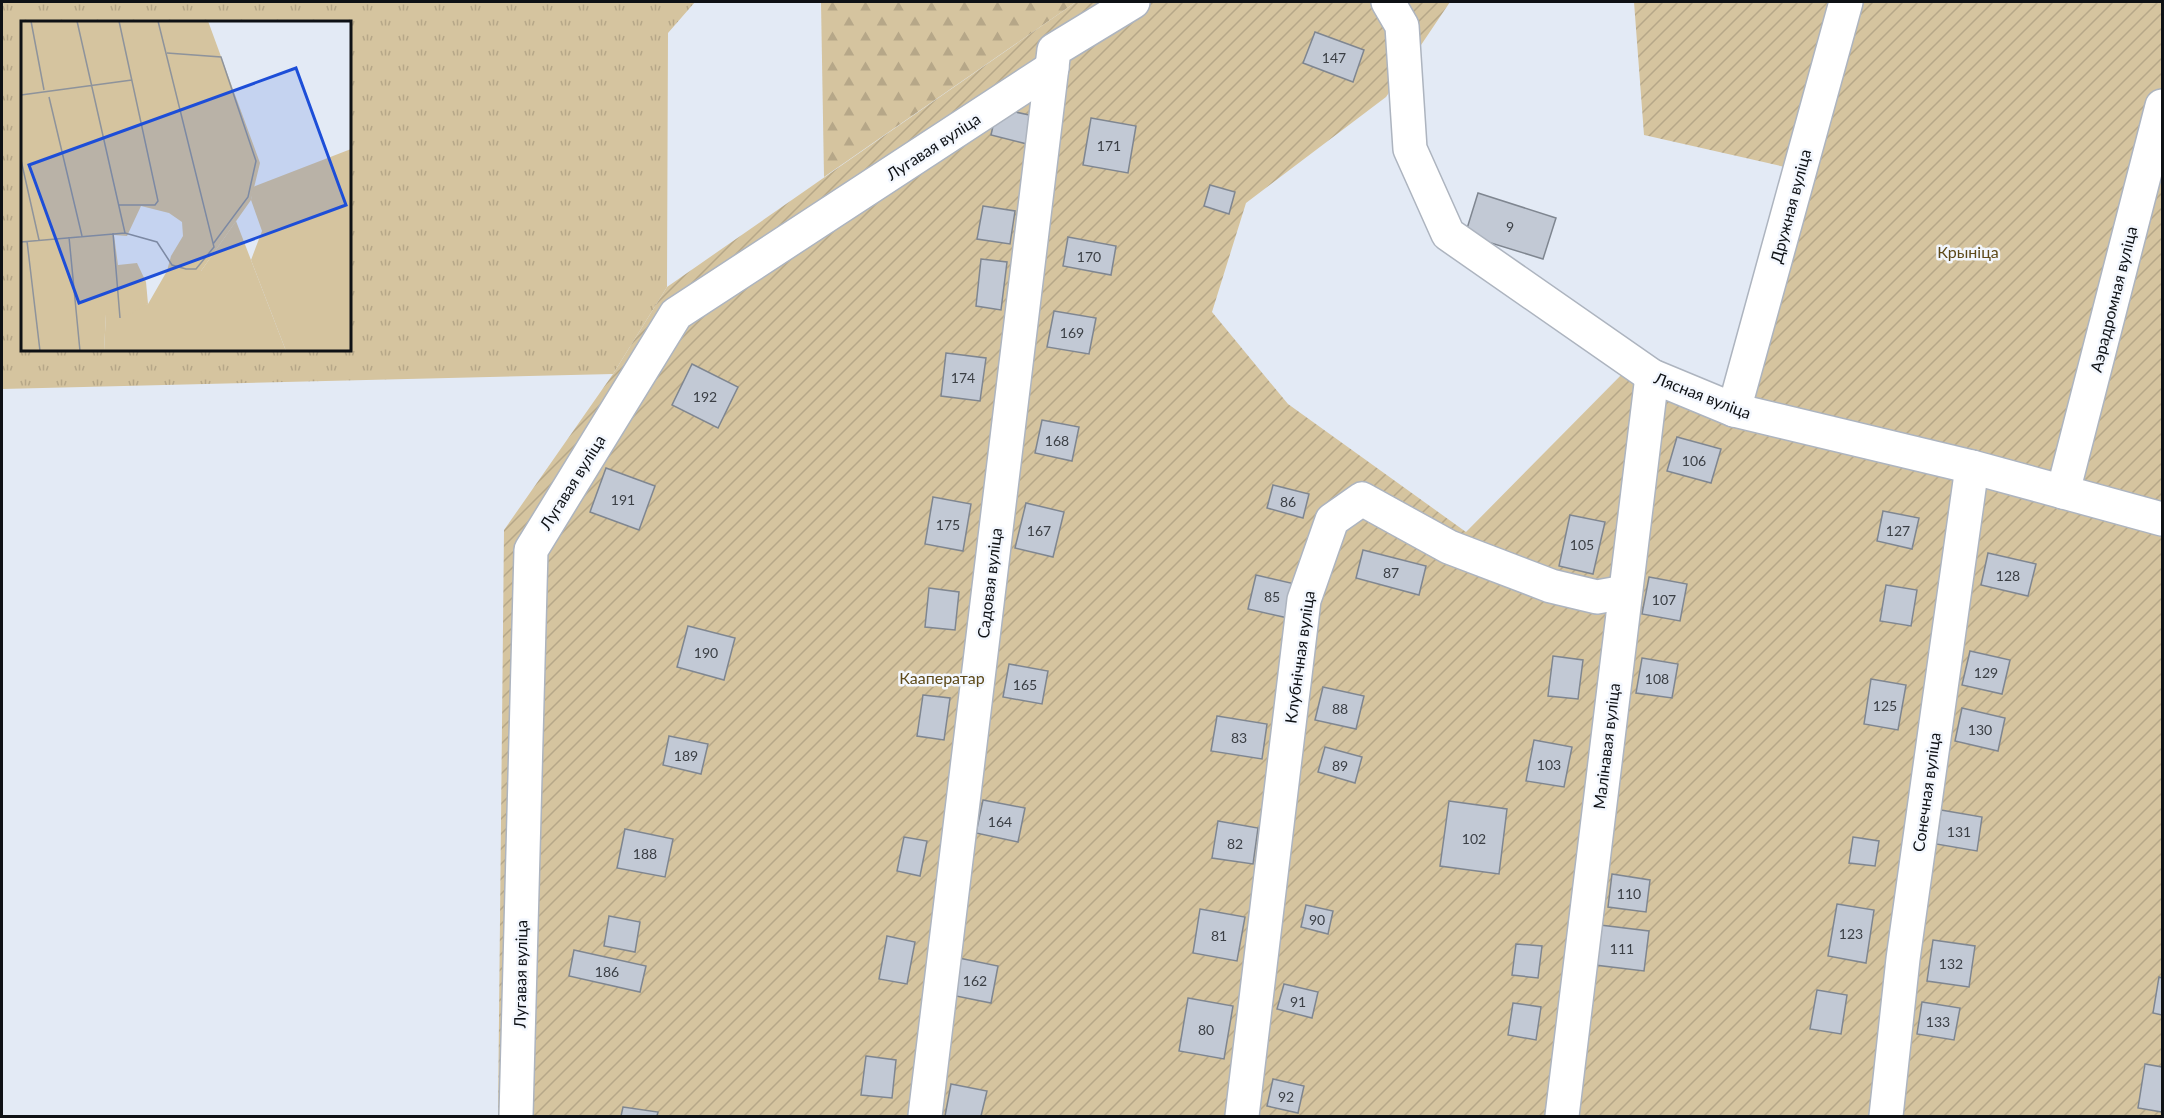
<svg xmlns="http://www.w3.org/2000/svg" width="2164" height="1118" viewBox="0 0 2164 1118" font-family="Lato,sans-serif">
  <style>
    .grass { fill: url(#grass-tufts); fill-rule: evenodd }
    .forest { fill: url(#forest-firs) }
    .garden { fill: url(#garden-furrows) }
    .building { fill: #c2c9d5; stroke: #7f8690; stroke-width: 1.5 }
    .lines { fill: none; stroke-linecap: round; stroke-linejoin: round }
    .minor-casing { stroke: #adb4bf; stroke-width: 36 }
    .minor { stroke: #fff; stroke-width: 33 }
    .labels { text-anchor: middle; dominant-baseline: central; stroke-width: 5; stroke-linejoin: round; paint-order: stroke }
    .number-label { font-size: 14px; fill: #3b3f45 }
    .street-label { font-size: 16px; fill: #0e1115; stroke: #f3f7fe }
    .park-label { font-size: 16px; fill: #5d4919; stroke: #f3f7fe }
    .inset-road { fill: none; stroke: #8e939b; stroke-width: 1.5 }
    .view { fill: #1d4ed8; fill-opacity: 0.15; stroke: #1d4ed8; stroke-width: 3 }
    .inset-edge { fill: none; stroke: #0e1115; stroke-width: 3 }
  </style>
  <defs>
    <pattern id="grass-tufts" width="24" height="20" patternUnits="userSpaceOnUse" patternTransform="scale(1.5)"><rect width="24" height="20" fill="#d5c49f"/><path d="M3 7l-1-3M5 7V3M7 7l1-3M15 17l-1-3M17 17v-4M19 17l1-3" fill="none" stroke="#b6a788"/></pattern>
    <pattern id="forest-firs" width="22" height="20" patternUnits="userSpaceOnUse" patternTransform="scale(1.5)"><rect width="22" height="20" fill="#d5c49f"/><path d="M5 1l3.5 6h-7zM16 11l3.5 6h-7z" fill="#b6a788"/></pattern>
    <pattern id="garden-furrows" width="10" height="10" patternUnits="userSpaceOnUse" patternTransform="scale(1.5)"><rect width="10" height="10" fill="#d5c49f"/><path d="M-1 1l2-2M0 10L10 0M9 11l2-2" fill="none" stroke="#b6a788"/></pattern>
  </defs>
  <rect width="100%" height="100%" fill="#e3eaf5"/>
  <!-- grass -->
  <path class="grass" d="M2 2H695L668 33 667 287 613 374 2 389ZM22 22H350V350H22Z"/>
  <!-- forest -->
  <path class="forest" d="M821 2H1076L824 177Z"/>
  <!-- garden -->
  <path class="garden" d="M1076 2H1450L1386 97 1246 203 1212 312 1288 404 1466 532 1642 354 1736 394 1785 167 1644 135 1634 2H2162V1116H498L504 530 613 374 667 287Z"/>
  <!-- building -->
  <g class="building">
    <path d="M1315 32 1364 50 1353 82 1303 63Z"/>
    <path d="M997 108 1034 116 1027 144 991 135Z"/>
    <path d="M1091 118 1136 126 1128 173 1083 165Z"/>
    <path d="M1210 185 1235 192 1229 214 1204 206Z"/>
    <path d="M1478 193 1556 218 1543 259 1465 235Z"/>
    <path d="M983 206 1015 211 1010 244 977 239Z"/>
    <path d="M1068 237 1116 246 1111 275 1063 266Z"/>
    <path d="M981 259 1007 262 1001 310 976 306Z"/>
    <path d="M1054 311 1096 318 1089 354 1047 347Z"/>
    <path d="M946 353 986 358 980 401 941 396Z"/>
    <path d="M692 364 738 387 718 428 672 405Z"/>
    <path d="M1042 420 1079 427 1072 461 1035 453Z"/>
    <path d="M1677 437 1721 449 1711 483 1667 471Z"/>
    <path d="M606 468 655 486 639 530 590 512Z"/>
    <path d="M1273 485 1309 494 1303 518 1267 508Z"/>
    <path d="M933 497 971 504 963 551 925 544Z"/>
    <path d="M1026 503 1064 512 1053 557 1015 548Z"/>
    <path d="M1883 511 1919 518 1912 549 1877 541Z"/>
    <path d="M1570 515 1605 522 1593 574 1559 566Z"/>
    <path d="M1363 550 1426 566 1419 595 1356 578Z"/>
    <path d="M1988 553 2036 564 2028 596 1981 585Z"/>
    <path d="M1256 575 1295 584 1288 618 1248 609Z"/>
    <path d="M1649 577 1687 584 1680 621 1642 614Z"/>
    <path d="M1886 585 1917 590 1911 626 1880 621Z"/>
    <path d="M929 588 959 592 955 630 925 627Z"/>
    <path d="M688 626 735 638 724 680 677 667Z"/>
    <path d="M1970 651 2010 660 2002 694 1962 685Z"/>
    <path d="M1553 656 1583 660 1578 699 1548 696Z"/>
    <path d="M1642 658 1678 664 1672 698 1636 693Z"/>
    <path d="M1009 664 1048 671 1042 704 1003 697Z"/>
    <path d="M1871 679 1906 685 1898 730 1864 724Z"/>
    <path d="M1323 687 1364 696 1356 729 1315 720Z"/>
    <path d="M923 695 950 698 944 740 917 736Z"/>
    <path d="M1962 708 2005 718 1998 751 1955 741Z"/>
    <path d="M1217 716 1267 724 1262 759 1211 751Z"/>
    <path d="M669 736 708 744 701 774 663 765Z"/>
    <path d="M1534 740 1572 747 1564 787 1526 781Z"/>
    <path d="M1325 747 1362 757 1355 783 1318 772Z"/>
    <path d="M983 800 1025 808 1018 842 976 833Z"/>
    <path d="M1449 801 1507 809 1499 874 1440 866Z"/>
    <path d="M1941 810 1982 817 1977 851 1936 844Z"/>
    <path d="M1218 821 1258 828 1253 864 1212 858Z"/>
    <path d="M625 829 673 839 665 877 617 868Z"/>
    <path d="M904 837 927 841 920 876 897 871Z"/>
    <path d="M1853 837 1879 841 1875 866 1849 863Z"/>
    <path d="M1612 874 1650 880 1646 912 1608 907Z"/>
    <path d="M1837 904 1874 910 1866 963 1828 956Z"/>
    <path d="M1306 905 1333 911 1328 934 1301 927Z"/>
    <path d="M1200 909 1245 917 1237 961 1193 953Z"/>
    <path d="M609 916 640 922 635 952 604 946Z"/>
    <path d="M1600 925 1649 931 1644 971 1595 965Z"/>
    <path d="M887 936 915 942 907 984 879 979Z"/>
    <path d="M1933 940 1975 946 1969 987 1927 981Z"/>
    <path d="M1516 944 1542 946 1538 978 1512 975Z"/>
    <path d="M574 950 646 966 640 992 569 976Z"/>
    <path d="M959 958 998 966 991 1003 951 995Z"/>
    <path d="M2159 977 2162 978V1015L2153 1013Z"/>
    <path d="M1284 984 1318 992 1312 1018 1277 1009Z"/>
    <path d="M1817 990 1847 995 1841 1034 1810 1029Z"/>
    <path d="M1188 998 1233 1006 1224 1059 1179 1051Z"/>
    <path d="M1922 1002 1960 1008 1954 1040 1917 1034Z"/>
    <path d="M1513 1003 1541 1007 1536 1040 1508 1035Z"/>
    <path d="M866 1056 896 1060 892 1098 861 1095Z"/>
    <path d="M2145 1064 2162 1067V1112L2138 1108Z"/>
    <path d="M1273 1079 1304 1086 1298 1113 1267 1106Z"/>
    <path d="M951 1084 987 1091 981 1116H945Z"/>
    <path d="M623 1107 658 1112 657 1116H621Z"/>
  </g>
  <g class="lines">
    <!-- minor casing -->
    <g class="minor-casing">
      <g id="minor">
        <path d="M1388 2 1402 26 1410 149 1448 234 1652 376 1734 410 1972 467 2162 519"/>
        <path d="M1734 410 1846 2"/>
        <path d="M2063 492 2162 106"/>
        <path d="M516 1116 531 550 676 314 1052 68"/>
        <path d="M925 1116 1054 50 1133 2"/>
        <path d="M1242 1116 1304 600 1332 520 1362 499 1449 547 1551 586 1597 597 1625 592"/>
        <path d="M1562 1116 1652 376"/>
        <path d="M1886 1116 1903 959 1972 467"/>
      </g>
    </g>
    <!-- minor -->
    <use href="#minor" class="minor"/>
  </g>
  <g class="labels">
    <!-- number labels -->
    <g class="number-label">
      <text x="1334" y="57">147</text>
      <text x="1109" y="145">171</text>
      <text x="1510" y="226">9</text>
      <text x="1089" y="256">170</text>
      <text x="1072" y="332">169</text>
      <text x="963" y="377">174</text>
      <text x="705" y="396">192</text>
      <text x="1057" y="440">168</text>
      <text x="1694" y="460">106</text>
      <text x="623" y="499">191</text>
      <text x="1288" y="501">86</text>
      <text x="948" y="524">175</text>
      <text x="1039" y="530">167</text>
      <text x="1898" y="530">127</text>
      <text x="1582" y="544">105</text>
      <text x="1391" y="572">87</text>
      <text x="2008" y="575">128</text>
      <text x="1272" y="596">85</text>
      <text x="1664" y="599">107</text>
      <text x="706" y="652">190</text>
      <text x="1986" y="672">129</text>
      <text x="1657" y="678">108</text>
      <text x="1025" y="684">165</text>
      <text x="1885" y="705">125</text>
      <text x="1340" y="708">88</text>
      <text x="1980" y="729">130</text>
      <text x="1239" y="737">83</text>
      <text x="686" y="755">189</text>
      <text x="1549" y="764">103</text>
      <text x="1340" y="765">89</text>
      <text x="1000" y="821">164</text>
      <text x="1959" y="831">131</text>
      <text x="1474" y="838">102</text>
      <text x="1235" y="843">82</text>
      <text x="645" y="853">188</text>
      <text x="1629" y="893">110</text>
      <text x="1317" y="919">90</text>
      <text x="1851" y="933">123</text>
      <text x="1219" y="935">81</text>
      <text x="1622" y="948">111</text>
      <text x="1951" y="963">132</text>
      <text x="607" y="971">186</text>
      <text x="975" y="980">162</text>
      <text x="1298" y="1001">91</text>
      <text x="1938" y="1021">133</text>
      <text x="1206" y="1029">80</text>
      <text x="1286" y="1096">92</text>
    </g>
    <!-- street labels -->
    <g class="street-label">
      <text transform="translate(933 146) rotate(-33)">Лугавая вуліца</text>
      <text transform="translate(1790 206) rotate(-75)">Дружная вуліца</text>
      <text transform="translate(2113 299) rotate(-76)">Аэрадромная вуліца</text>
      <text transform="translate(1703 395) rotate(21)">Лясная вуліца</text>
      <text transform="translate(572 482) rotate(-58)">Лугавая вуліца</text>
      <text transform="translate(989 583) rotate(-83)">Садовая вуліца</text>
      <text transform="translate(1299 657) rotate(-82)">Клубнічная вуліца</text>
      <text transform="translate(1606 746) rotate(-83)">Малінавая вуліца</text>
      <text transform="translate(1926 792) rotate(-82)">Сонечная вуліца</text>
      <text transform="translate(520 974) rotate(-89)">Лугавая вуліца</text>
    </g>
    <!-- park labels -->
    <g class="park-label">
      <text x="1968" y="251">Крыніца</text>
      <text x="942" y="677">Кааператар</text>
    </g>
  </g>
  <!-- overview -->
  <g transform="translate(21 21)">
    <rect width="330" height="330" fill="#e3eaf5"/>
    <path d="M330 128V330H265L230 239 241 210 230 179 232 166Z" fill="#d5c49f"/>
    <path d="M215 200 265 330H83L85 293 127 283 146 250H180Z" fill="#d5c49f"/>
    <path d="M0 0H187L239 142 230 179 180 250H146L150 235 162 215 161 201 148 192 120 185 106 215 93 214 97 244 116 242 125 261 127 283 106 295 85 293 83 330H0Z" fill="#d5c49f"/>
    <path class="inset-road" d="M10 0 23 69M56 0 104 212M146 32 200 36 235 140 227 176 192 223M0 74 111 59M28 76 61 215M0 139 18 219M98 184H134L137 180 98 0M92 212 99 297M48 216 59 330M6 220 19 330M0 221 104 212 136 221 151 244 165 248H175L193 226 137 0"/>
    <path class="view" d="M275 47 325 184 58 282 8 144Z"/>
    <rect width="330" height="330" class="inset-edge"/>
  </g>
  <!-- border -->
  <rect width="2164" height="1118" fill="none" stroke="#0e1115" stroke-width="6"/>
</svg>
